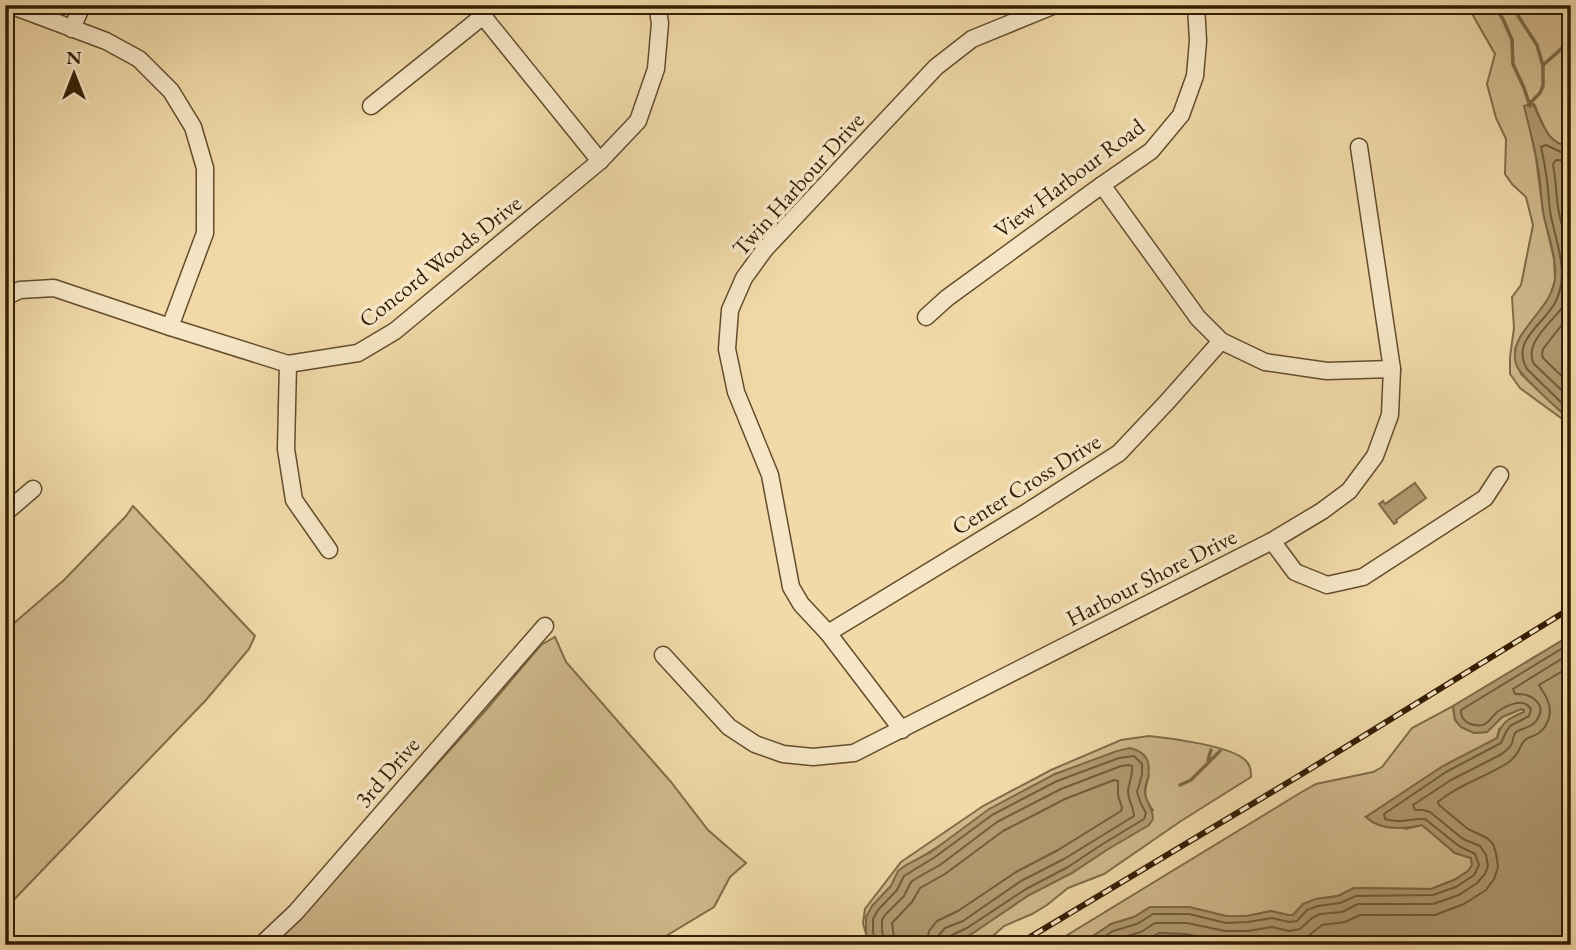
<svg xmlns="http://www.w3.org/2000/svg" width="1576" height="950" viewBox="0 0 1576 950" font-family="'EB Garamond',serif">
  <style>
    .green { fill: #d1b98c; stroke: #826c48; stroke-width: 2 }
    .water { fill: #b19970; stroke: #7f6845; stroke-width: 2 }
    .lines { fill: none; stroke-linecap: round; stroke-linejoin: round }
    .shore { stroke: #725c3a; stroke-width: 2 }
    .stream { stroke: #7f6845; stroke-width: 3.5 }
    .minor-casing { stroke: #634d2d; stroke-width: 19 }
    .minor { stroke: #f6e6c6; stroke-width: 16 }
    .rail-casing { stroke: #341e04; stroke-width: 6 }
    .rail { stroke: #f6e6c6; stroke-width: 3.5; stroke-dasharray: 10; stroke-linecap: butt }
    .labels { text-anchor: middle; dominant-baseline: central; stroke-width: 7; stroke-linejoin: round; paint-order: stroke }
    .street-label { font-size: 23px; fill: #341e04; stroke: #f6e6c6 }
  </style>
  <rect width="100%" height="100%" fill="#f1d9a8"/>
  <filter id="stains"><feTurbulence type="fractalNoise" baseFrequency=".00286" numOctaves="4"/><feColorMatrix values="0 0 0 0 .2 0 0 0 0 .09 0 0 0 0 .02 0 0 0 .5 -.17"/></filter>
  <radialGradient id="worn" r=".72"><stop offset=".6" stop-color="#630" stop-opacity="0"/><stop offset="1" stop-color="#630" stop-opacity=".3"/></radialGradient>
  <!-- green -->
  <g class="green">
    <path d="M1467 5H1571V145C1548 148 1542 121 1534 104L1525 106 1536 158 1543 212 1554 259 1555 280 1549 299 1520 337 1515 349 1521 374 1571 421V428L1565 421 1520 388 1510 374V357L1514 328 1512 297 1521 285 1533 225 1526 197 1512 184 1505 174 1506 139 1496 118 1487 84 1495 54Z"/>
    <path d="M133 506 255 636 249 649 206 700 5 909V631L64 580 126 516Z"/>
    <path d="M555 637 566 662 671 782 708 830 746 863 730 877 714 907 666 936 656 945H274L486 710 541 645Z"/>
    <path d="M1453 706 1455 720 1461 727 1474 733 1487 732 1502 717 1521 709 1524 710V712L1499 729 1497 738 1493 741 1443 766 1366 817 1406 829 1422 825 1455 853 1471 858 1472 865 1468 871 1454 880 1431 889 1354 888 1338 896 1316 899 1303 904 1293 915H1288L1271 911 1247 916H1226L1189 907H1150L1134 917 1111 924 1080 945H1051L1300 793 1316 784 1373 772 1382 767 1412 728Z"/>
    <path d="M1149 736C1170 738 1233 746 1246 761 1251 766 1251 771 1251 777L1181 821 1104 874 1068 888 1047 905 1032 914 1004 926 983 945H945L970 934 1029 895 1072 873 1105 851 1153 810C1143 797 1144 791 1149 776L1068 770 1055 774 899 871 891 886 872 906 866 934 863 923 865 909 901 862 983 806 1051 770 1121 740Z"/>
  </g>
  <!-- water -->
  <g class="water">
    <path d="M1533 104C1542 121 1548 148 1571 145V421C1560 410 1519 376 1516 364 1507 333 1552 310 1555 279 1557 258 1548 236 1544 216 1541 201 1541 184 1538 168 1535 147 1529 127 1524 106Z"/>
    <path d="M1415 483 1426 498 1396 520 1397 522 1394 524 1379 504 1383 501 1385 504Z"/>
    <path d="M1571 635V945H1080L1111 924 1134 917 1150 907H1189L1226 916H1247L1271 911 1288 915H1293L1303 904 1316 899 1338 896 1354 888 1431 889 1454 880 1468 871 1472 865 1471 858 1455 853 1422 825C1404 829 1380 831 1366 817L1443 766 1497 738C1501 722 1509 718 1524 712V710L1521 709 1502 717 1487 732 1474 733 1461 727 1455 720 1453 706Z"/>
    <path d="M1130 748C1146 752 1151 761 1148 777 1147 782 1144 788 1145 793 1146 803 1153 808 1153 819L1149 825 1105 851 1072 873 1029 895 970 935 945 945H870L866 934V917L872 906 891 886 898 871 906 865 931 852 989 809 1055 774 1117 751Z"/>
  </g>
  <g class="lines">
    <!-- shore -->
    <g class="shore">
      <path d="M1571 152H1561L1546 145 1541 147C1544 161 1547 175 1548 190 1549 197 1549 204 1550 211 1555 241 1570 271 1556 301 1545 324 1510 340 1527 369L1571 412"/>
      <path d="M1571 161 1556 160 1553 164C1556 180 1556 197 1559 213 1564 237 1576 264 1569 288 1567 295 1565 303 1561 309 1551 323 1523 344 1534 364L1571 399"/>
      <path d="M1571 313 1543 349 1542 354 1543 358 1571 385"/>
      <path d="M876 945 873 932V919L878 910 897 890 904 876 935 857 992 815 1057 781 1119 758 1134 756 1142 764V775L1137 792 1141 804 1146 813 1144 819 1101 845 1068 867 1026 889 967 928 950 936 946 939V945"/>
      <path d="M885 945 882 931V920L885 915 904 896 911 882 915 879 940 865 997 822 1061 789 1121 766 1129 765 1132 766C1133 775 1129 782 1128 791 1128 800 1134 808 1134 816L1064 859 1021 881 963 921 945 928 938 936 937 945"/>
      <path d="M895 945 892 923 912 902 920 888 945 874 1003 831 1065 799 1114 780 1118 781V795L1122 808 1121 811 1058 850 1016 872 958 911 937 921 929 931 926 945"/>
      <path d="M1091 945 1113 931 1137 924 1153 914H1189L1226 923 1248 922 1272 918 1289 922 1297 921 1307 910 1318 906 1340 903 1356 896 1433 895 1456 887 1474 875 1479 865 1475 854 1459 846 1425 819C1410 818 1402 824 1385 819L1384 814 1446 772 1501 743 1506 732 1510 726 1529 716 1531 709C1524 697 1507 705 1497 712 1493 716 1489 722 1485 724 1480 727 1473 725 1468 723 1462 719 1461 716 1461 710L1571 643"/>
      <path d="M1106 945 1117 939 1141 932 1155 923H1187L1225 931H1248L1272 927 1289 931 1300 929 1312 918 1320 914 1342 912 1358 904H1433L1459 895 1477 883 1485 874 1488 866 1486 855 1480 846 1463 839 1430 812 1423 810H1415L1413 805 1451 780 1500 755C1505 751 1510 749 1512 743 1514 738 1512 736 1516 732 1522 728 1531 728 1536 721 1549 704 1530 693 1515 694L1513 689 1571 653"/>
      <path d="M1134 945 1145 941 1159 933 1186 934 1225 942H1248L1273 938 1285 941H1295L1307 937 1322 925 1345 922 1360 915H1435L1464 904 1486 890 1494 879 1498 867 1496 853 1493 844 1487 838 1468 829 1439 805 1438 802C1459 784 1487 777 1509 762 1520 754 1519 746 1525 740 1528 737 1535 736 1539 733 1549 725 1553 711 1547 699 1545 693 1541 690 1539 685L1571 666"/>
    </g>
    <!-- stream -->
    <g class="stream">
      <path d="M1493 5 1503 19 1512 40 1513 64 1524 88 1530 106"/>
      <path d="M1511 5 1537 45 1543 66V86L1540 93 1529 104"/>
      <path d="M1543 65C1570 42 1574 41 1561 5"/>
      <path d="M1208 760 1211 750"/>
      <path d="M1180 785 1191 780 1220 751"/>
    </g>
    <!-- minor casing -->
    <g class="minor-casing">
      <g id="minor">
        <path d="M10 5 106 41 139 59 171 91 193 127 205 168V233L170 327"/>
        <path d="M474 5 600 161"/>
        <path d="M72 29 82 5"/>
        <path d="M371 106 483 16"/>
        <path d="M1102 185 1198 318 1221 341 1265 362 1327 371 1392 369"/>
        <path d="M5 297 20 290 54 288 170 327 288 364 358 353 395 331 600 161 638 121 656 69 660 23 657 5"/>
        <path d="M926 317 947 298 1102 185 1151 151 1181 115 1195 76 1198 41 1196 5"/>
        <path d="M288 364 286 449 294 500 329 550"/>
        <path d="M5 513 33 489"/>
        <path d="M1272 541 1295 572 1327 585 1363 577 1485 498 1500 475"/>
        <path d="M828 633 1030 510 1119 453 1167 402 1221 341"/>
        <path d="M663 655 729 727 755 744 783 754 813 757 854 753 1272 541 1322 511 1349 491 1375 456 1390 415 1392 369 1359 147"/>
        <path d="M902 730 828 633 801 604 791 587 770 475 736 392 727 349 730 310 744 278 765 249 936 67 972 39 1055 5"/>
        <path d="M261 945 296 912 545 626"/>
      </g>
    </g>
    <!-- minor -->
    <use href="#minor" class="minor"/>
    <!-- rail casing -->
    <g class="rail-casing">
      <path id="rail" d="M1017 945 1297 777 1571 608"/>
    </g>
    <!-- rail -->
    <use href="#rail" class="rail"/>
  </g>
  <g class="labels">
    <!-- street labels -->
    <g class="street-label">
      <text transform="translate(1069 178) rotate(-37)">View Harbour Road</text>
      <text transform="translate(798 184) rotate(-48)">Twin Harbour Drive</text>
      <text transform="translate(440 261) rotate(-38)">Concord Woods Drive</text>
      <text transform="translate(1026 484) rotate(-32)">Center Cross Drive</text>
      <text transform="translate(1151 577) rotate(-27)">Harbour Shore Drive</text>
      <text transform="translate(387 772) rotate(-49)">3rd Drive</text>
    </g>
  </g>
  <!-- margin -->
  <rect width="1576" height="950" fill="none" stroke="#f1d9a8" stroke-width="28"/>
  <rect x="7" y="7" width="1562" height="936" fill="none" stroke="#341e04" stroke-width="3.5"/>
  <rect x="14" y="14" width="1548" height="922" fill="none" stroke="#341e04" stroke-width="2"/>
  <!-- north arrow -->
  <g transform="translate(74 74)" stroke="#f6e6c6" stroke-width="5" paint-order="stroke">
  <path d="M0-5L12 26L0 18L-12 26Z" fill="#341e04"/>
  <text y="-10" font-size="19" font-weight="bold" text-anchor="middle" fill="#341e04">N</text>
  </g>
  <rect width="100%" height="100%" filter="url(#stains)"/>
  <rect width="100%" height="100%" fill="url(#worn)"/>
</svg>
